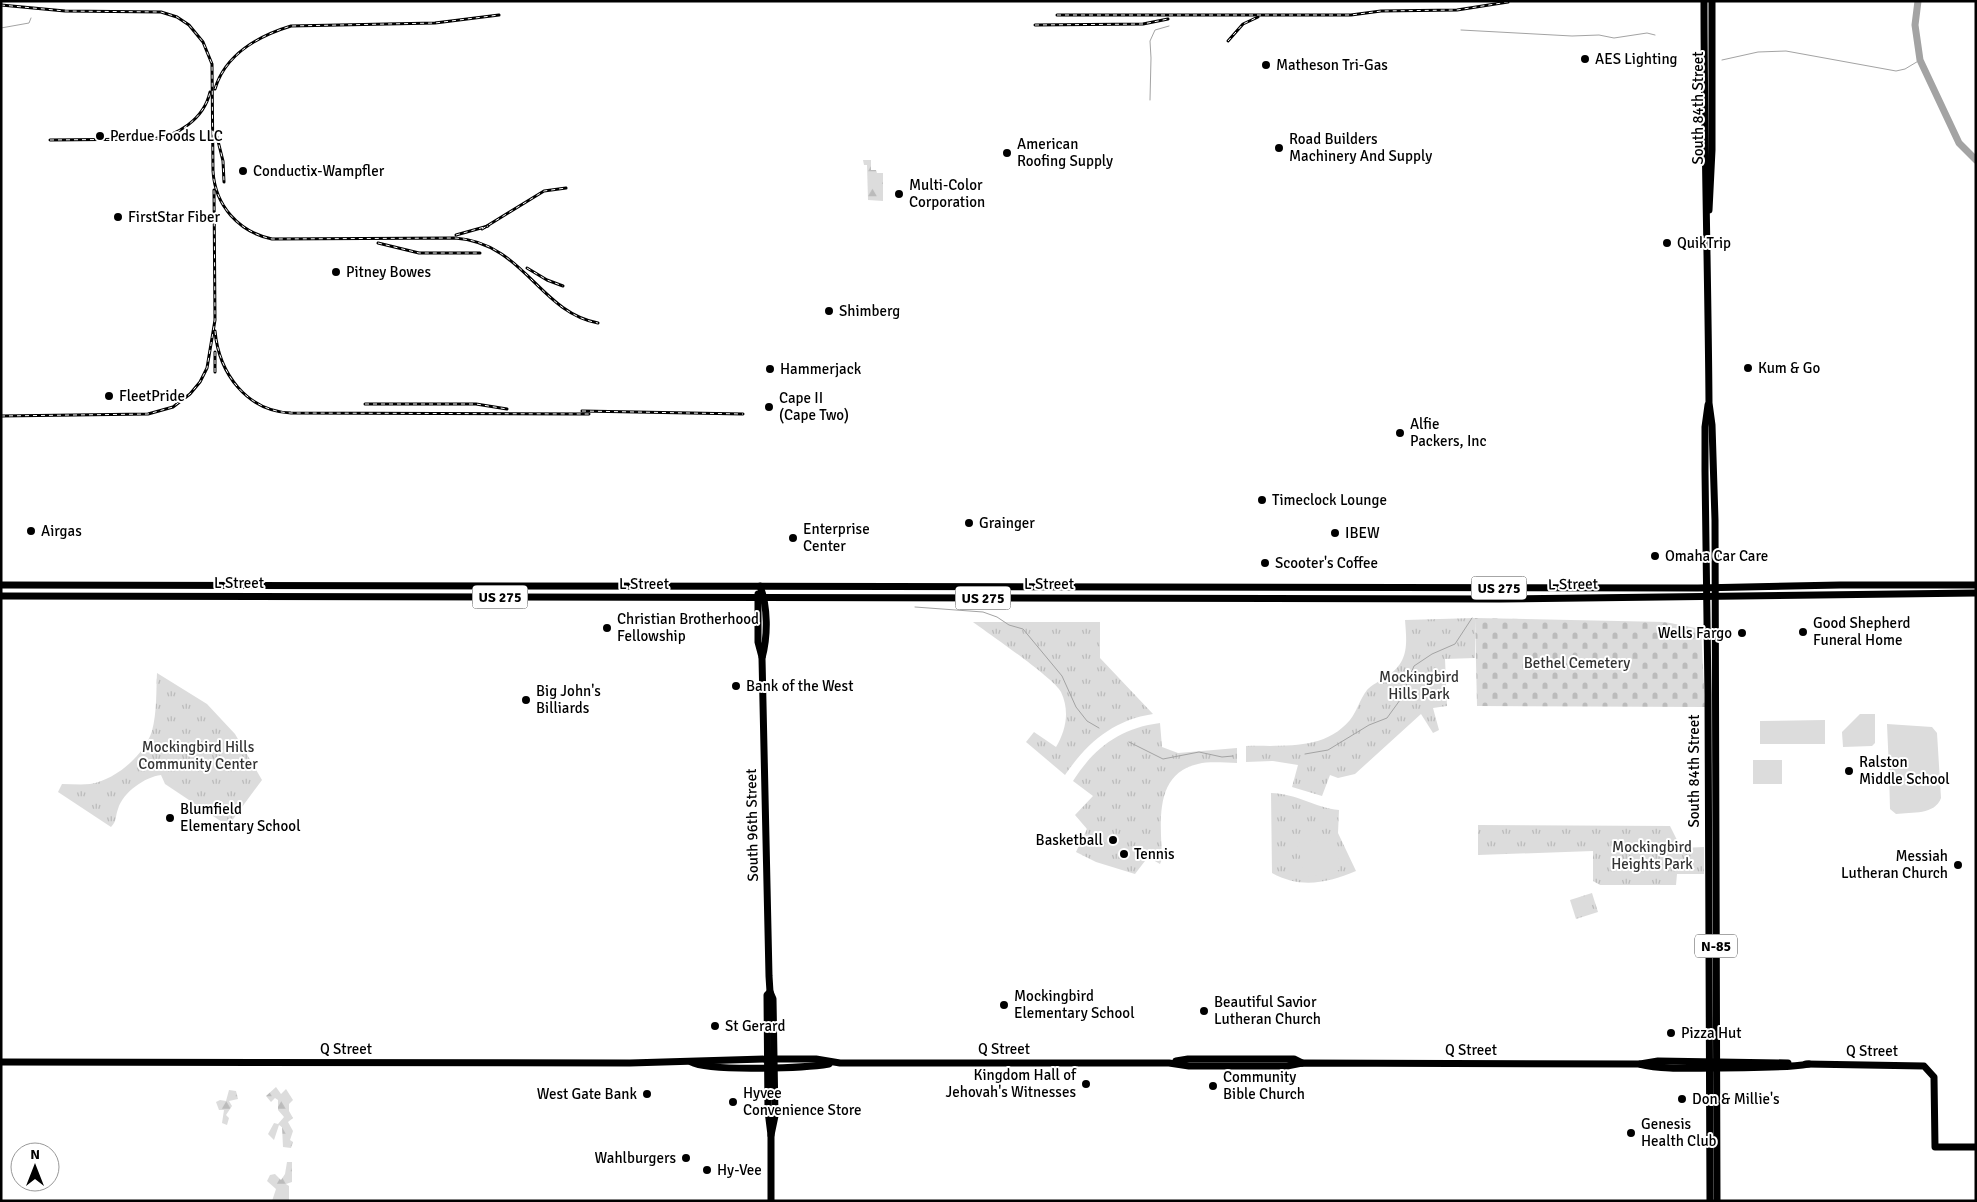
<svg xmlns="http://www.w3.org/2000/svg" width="1977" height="1202" viewBox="0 0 1977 1202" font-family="Signika,sans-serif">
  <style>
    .forest { fill: url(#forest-firs) }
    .cemetery { fill: url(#cemetery-stones) }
    .park { fill: url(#park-tufts) }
    .pitch { fill: #dcdcdc }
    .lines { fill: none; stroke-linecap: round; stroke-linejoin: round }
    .stream { stroke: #a3a3a3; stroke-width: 1 }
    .river { stroke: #a3a3a3; stroke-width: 7 }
    .major { stroke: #000; stroke-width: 7 }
    .rail-casing { stroke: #000; stroke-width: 3 }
    .rail { stroke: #fff; stroke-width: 1; stroke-dasharray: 4; stroke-linecap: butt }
    .poi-dot { fill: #000; stroke: #fff; stroke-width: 2 }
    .labels { text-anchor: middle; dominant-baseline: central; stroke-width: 4; stroke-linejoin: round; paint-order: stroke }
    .shield { fill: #fff; stroke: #4c4c4c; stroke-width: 1 }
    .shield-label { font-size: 14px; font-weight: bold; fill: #000 }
    .poi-label { font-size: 15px; fill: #000; stroke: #fff; text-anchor: start }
    .street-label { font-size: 15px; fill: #000; stroke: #fff }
    .park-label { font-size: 15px; fill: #333; stroke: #fff }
  </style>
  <defs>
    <pattern id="forest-firs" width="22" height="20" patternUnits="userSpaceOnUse" patternTransform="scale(1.25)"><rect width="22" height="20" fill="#dcdcdc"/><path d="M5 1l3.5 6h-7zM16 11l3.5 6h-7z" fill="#bbb"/></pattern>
    <pattern id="cemetery-stones" width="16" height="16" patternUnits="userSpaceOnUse" patternTransform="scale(1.25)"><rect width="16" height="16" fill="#dcdcdc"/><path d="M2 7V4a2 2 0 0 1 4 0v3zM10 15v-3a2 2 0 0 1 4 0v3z" fill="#bbb"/></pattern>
    <pattern id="park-tufts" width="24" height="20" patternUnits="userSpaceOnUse" patternTransform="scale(1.25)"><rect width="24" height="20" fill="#dcdcdc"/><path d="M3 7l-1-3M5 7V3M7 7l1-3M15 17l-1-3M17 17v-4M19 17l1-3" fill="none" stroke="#bbb"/></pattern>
  </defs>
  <rect width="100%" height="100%" fill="#fff"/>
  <!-- forest -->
  <g class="forest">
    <path d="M863 160H871V170H876L877 173H883V201L868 200 867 165H864Z"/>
    <path d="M276 1087 281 1094 286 1089 293 1100 289 1104V1111L293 1118 288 1122 293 1131 290 1140 293 1142 291 1148 283 1147 282 1127 279 1125 274 1140 268 1134 274 1123 278 1124 284 1117 278 1110V1100L275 1098 271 1102 266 1096Z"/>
    <path d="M229 1090 236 1091 238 1099 229 1101 232 1106 226 1115 229 1118 227 1125 222 1123 224 1110H219L216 1102 220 1100 226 1101Z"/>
    <path d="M287 1162H292V1182L286 1184 289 1186V1201H272L276 1189 267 1181 270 1175 275 1174 281 1180 285 1174Z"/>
  </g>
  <!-- cemetery -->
  <path class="cemetery" d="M1475 618 1665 622 1701 629 1705 707 1477 706Z"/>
  <!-- park -->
  <g class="park">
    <path d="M1475 618V658L1445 659 1447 706 1433 708 1439 730 1433 733 1421 714 1355 774 1338 778 1330 775 1322 796 1292 787 1298 765 1273 761 1246 762V746C1283 745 1324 751 1350 720 1357 711 1360 699 1367 690 1371 685 1380 681 1386 677 1409 662 1407 645 1405 620Z"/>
    <path d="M973 622H1100V658L1153 714C1113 720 1087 743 1065 775L1026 742 1034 732 1056 747C1066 730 1070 711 1061 692 1054 678 989 634 973 622Z"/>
    <path d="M157 673 207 704 235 734 262 780 228 826 165 784 161 775C145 777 123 792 118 809 115 817 117 821 111 827L58 792 62 784C71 784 81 785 90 784 115 780 144 756 152 731 157 712 156 692 157 673Z"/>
    <path d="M1160 723 1162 747 1178 753 1237 748V763C1225 763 1210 761 1198 764 1153 774 1161 824 1162 859L1160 864 1148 857 1135 874 1096 862 1076 852 1087 829 1075 815 1093 796 1073 781C1094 748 1120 728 1160 723Z"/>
    <path d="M1271 793C1295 793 1316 808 1339 810L1338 833 1356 871C1327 883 1301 889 1272 873Z"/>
    <path d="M1478 825 1670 826 1681 848 1704 847V874H1677L1676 885H1600L1593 881V851L1478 855Z"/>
    <path d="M1592 893 1598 912 1576 919 1570 900Z"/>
  </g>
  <!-- pitch -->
  <g class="pitch">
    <path d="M1860 714H1875V743L1872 746 1843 747 1842 732Z"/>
    <path d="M1825 720V744H1760V721Z"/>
    <path d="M1887 724 1932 727 1937 733 1941 798C1935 815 1912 812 1896 814L1890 809 1889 770 1907 769 1889 770Z"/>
    <rect x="1753" y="760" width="29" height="24"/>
    <path d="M1313 840C1328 844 1343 852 1339 870L1308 877 1304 874 1297 843Z"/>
  </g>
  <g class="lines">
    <!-- stream -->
    <g class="stream">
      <path d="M1 28 29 23 31 18"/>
      <path d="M1461 30 1572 36 1599 35 1614 38 1647 33 1655 35"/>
      <path d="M1722 60 1758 52 1786 51 1896 71 1905 69 1920 60"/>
      <path d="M1150 100 1151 58 1150 41 1155 30 1169 26"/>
      <path d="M915 607 983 612 997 617 1009 625 1023 629 1062 676 1076 707 1087 721 1099 728"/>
      <path d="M1129 742 1163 759 1199 752 1222 757 1233 756"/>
      <path d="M1305 754 1328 750 1369 725 1387 718 1400 700 1414 666 1432 654 1455 644 1472 618"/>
    </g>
    <!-- river -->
    <path class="river" d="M1918 1 1915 25 1920 60 1959 143 1976 160"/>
    <!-- major -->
    <g class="major">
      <path d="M1704 1C1704 135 1708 269 1709 403L1712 425 1715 520 1717 1201"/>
      <path d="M1709 210 1712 150V1"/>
      <path d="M1708 405 1705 427V471L1708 694 1710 1201"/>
      <path d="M1 585 1698 588 1840 585H1976"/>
      <path d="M760 586C768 607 768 636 762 658L769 976 770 992 773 999 775 1116 771 1135"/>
      <path d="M758 594V642L762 657"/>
      <path d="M1 596 1500 599 1976 593"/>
      <path d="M770 992 767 995 768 1111 771 1135V1201"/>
      <path d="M1176 1061 1188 1059H1294L1302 1063"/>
      <path d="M1 1062 630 1063 767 1059H816L840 1063H1169L1189 1066H1287L1302 1063 1639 1064C1664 1070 1691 1068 1716 1068 1747 1067 1778 1069 1809 1064"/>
      <path d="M691 1062C709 1072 805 1068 829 1064"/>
      <path d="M1640 1064 1658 1061 1788 1063"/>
      <path d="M1806 1064 1924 1066 1934 1077 1935 1147H1976"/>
    </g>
    <!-- rail casing -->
    <g class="rail-casing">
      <g id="rail">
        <path d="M1 5 65 11 161 12 177 17 189 25 203 42 212 64 213 171C215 206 239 232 272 239L455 238C524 243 539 312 598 323"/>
        <path d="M1057 15H1351L1381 11 1457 10 1508 2"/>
        <path d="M1035 25 1143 24 1168 19"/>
        <path d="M1228 41 1243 24 1258 17"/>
        <path d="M215 89C225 55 258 36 291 26L435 23 499 15"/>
        <path d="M217 137 223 161 224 182"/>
        <path d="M50 140 151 139C177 137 204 119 210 92"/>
        <path d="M482 229 544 191 566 188"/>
        <path d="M456 235 488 226"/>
        <path d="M378 243 419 253H480"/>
        <path d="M527 268 547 280 563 286"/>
        <path d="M215 331C219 374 247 411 291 413L589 414"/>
        <path d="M215 352V372"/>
        <path d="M365 404H476L507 409"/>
        <path d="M582 411 743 414"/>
        <path d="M1 416 148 414 173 407 190 394 200 382 207 368 215 320 214 190"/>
      </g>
    </g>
    <!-- rail -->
    <use href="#rail" class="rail"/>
  </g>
  <!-- markers -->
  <g class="poi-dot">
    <circle cx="1585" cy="59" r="5"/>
    <circle cx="1266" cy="65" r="5"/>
    <circle cx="100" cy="136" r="5"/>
    <circle cx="1279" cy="148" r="5"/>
    <circle cx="1007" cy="153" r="5"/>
    <circle cx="243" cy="171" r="5"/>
    <circle cx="899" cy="194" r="5"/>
    <circle cx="118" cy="217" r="5"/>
    <circle cx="1667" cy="243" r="5"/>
    <circle cx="336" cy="272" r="5"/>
    <circle cx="829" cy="311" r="5"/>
    <circle cx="1748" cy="368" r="5"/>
    <circle cx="770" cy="369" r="5"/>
    <circle cx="109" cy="396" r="5"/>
    <circle cx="769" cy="407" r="5"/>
    <circle cx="1400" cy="433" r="5"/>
    <circle cx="1262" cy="500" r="5"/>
    <circle cx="969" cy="523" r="5"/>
    <circle cx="31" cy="531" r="5"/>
    <circle cx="1335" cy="533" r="5"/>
    <circle cx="793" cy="538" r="5"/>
    <circle cx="1655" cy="556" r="5"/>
    <circle cx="1265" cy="563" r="5"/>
    <circle cx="607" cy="628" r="5"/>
    <circle cx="1803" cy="632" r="5"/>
    <circle cx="1742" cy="633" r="5"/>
    <circle cx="736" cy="686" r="5"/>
    <circle cx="526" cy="700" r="5"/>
    <circle cx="1849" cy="771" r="5"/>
    <circle cx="170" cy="818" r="5"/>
    <circle cx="1113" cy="840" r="5"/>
    <circle cx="1124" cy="854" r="5"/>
    <circle cx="1958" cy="865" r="5"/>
    <circle cx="1004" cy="1005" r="5"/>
    <circle cx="1204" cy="1011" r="5"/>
    <circle cx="715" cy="1026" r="5"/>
    <circle cx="1671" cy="1033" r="5"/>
    <circle cx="1086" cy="1084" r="5"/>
    <circle cx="1213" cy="1086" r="5"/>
    <circle cx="647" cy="1094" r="5"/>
    <circle cx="1682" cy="1099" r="5"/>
    <circle cx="733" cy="1102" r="5"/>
    <circle cx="1631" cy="1133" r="5"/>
    <circle cx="686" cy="1158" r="5"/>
    <circle cx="707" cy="1170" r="5"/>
  </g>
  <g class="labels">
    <!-- shield labels -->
    <g class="shield">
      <rect x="1471.5" y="576.5" width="55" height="23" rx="4"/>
      <rect x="472.5" y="585.5" width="55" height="23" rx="4"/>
      <rect x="955.5" y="586.5" width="55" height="23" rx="4"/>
      <rect x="1695" y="934.5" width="42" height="23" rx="4"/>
    </g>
    <g class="shield-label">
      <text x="1499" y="588">US 275</text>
      <text x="500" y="597">US 275</text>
      <text x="983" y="598">US 275</text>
      <text x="1716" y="946">N-85</text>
    </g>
    <!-- poi labels -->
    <g class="poi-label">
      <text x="1595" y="59">AES Lighting</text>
      <text x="1276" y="65">Matheson Tri-Gas</text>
      <text x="110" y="136">Perdue Foods LLC</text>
      <text x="1289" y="139">Road Builders<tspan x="1289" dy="17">Machinery And Supply</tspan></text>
      <text x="1017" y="144">American<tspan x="1017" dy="17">Roofing Supply</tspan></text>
      <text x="253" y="171">Conductix-Wampfler</text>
      <text x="909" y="185">Multi-Color<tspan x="909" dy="17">Corporation</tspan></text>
      <text x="128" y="217">FirstStar Fiber</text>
      <text x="1677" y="243">QuikTrip</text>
      <text x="346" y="272">Pitney Bowes</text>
      <text x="839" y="311">Shimberg</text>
      <text x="1758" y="368">Kum &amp; Go</text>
      <text x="780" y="369">Hammerjack</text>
      <text x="119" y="396">FleetPride</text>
      <text x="779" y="398">Cape II<tspan x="779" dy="17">(Cape Two)</tspan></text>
      <text x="1410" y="424">Alfie<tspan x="1410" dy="17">Packers, Inc</tspan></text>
      <text x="1272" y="500">Timeclock Lounge</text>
      <text x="979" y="523">Grainger</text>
      <text x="803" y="529">Enterprise<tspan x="803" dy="17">Center</tspan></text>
      <text x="41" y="531">Airgas</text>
      <text x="1345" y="533">IBEW</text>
      <text x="1665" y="556">Omaha Car Care</text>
      <text x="1275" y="563">Scooter's Coffee</text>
      <text x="617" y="619">Christian Brotherhood<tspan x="617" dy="17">Fellowship</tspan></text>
      <text x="1813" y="623">Good Shepherd<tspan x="1813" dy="17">Funeral Home</tspan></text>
      <text x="1732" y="633" text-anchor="end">Wells Fargo</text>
      <text x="746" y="686">Bank of the West</text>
      <text x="536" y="691">Big John's<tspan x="536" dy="17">Billiards</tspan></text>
      <text x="1859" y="762">Ralston<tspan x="1859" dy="17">Middle School</tspan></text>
      <text x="180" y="809">Blumfield<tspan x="180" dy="17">Elementary School</tspan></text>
      <text x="1103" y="840" text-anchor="end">Basketball</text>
      <text x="1134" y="854">Tennis</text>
      <text x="1948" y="856" text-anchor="end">Messiah<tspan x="1948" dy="17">Lutheran Church</tspan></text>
      <text x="1014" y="996">Mockingbird<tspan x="1014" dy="17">Elementary School</tspan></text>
      <text x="1214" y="1002">Beautiful Savior<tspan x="1214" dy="17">Lutheran Church</tspan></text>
      <text x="725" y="1026">St Gerard</text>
      <text x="1681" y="1033">Pizza Hut</text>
      <text x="1076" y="1075" text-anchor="end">Kingdom Hall of<tspan x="1076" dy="17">Jehovah's Witnesses</tspan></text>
      <text x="1223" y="1077">Community<tspan x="1223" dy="17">Bible Church</tspan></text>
      <text x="743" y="1093">Hyvee<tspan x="743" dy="17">Convenience Store</tspan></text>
      <text x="637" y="1094" text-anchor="end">West Gate Bank</text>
      <text x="1692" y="1099">Don &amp; Millie's</text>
      <text x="1641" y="1124">Genesis<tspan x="1641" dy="17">Health Club</tspan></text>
      <text x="676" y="1158" text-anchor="end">Wahlburgers</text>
      <text x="717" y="1170">Hy-Vee</text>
    </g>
    <!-- street labels -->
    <g class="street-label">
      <text transform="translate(1698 108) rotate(-90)">South 84th Street</text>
      <text x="239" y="583">L Street</text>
      <text x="644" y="584">L Street</text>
      <text x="1049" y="584">L Street</text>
      <text transform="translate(1573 584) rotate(-1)">L Street</text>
      <text transform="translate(1694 771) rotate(-90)">South 84th Street</text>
      <text transform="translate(752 825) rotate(-91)">South 96th Street</text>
      <text x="346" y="1049">Q Street</text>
      <text x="1004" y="1049">Q Street</text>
      <text x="1471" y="1050">Q Street</text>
      <text x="1872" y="1051">Q Street</text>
    </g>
    <!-- park labels -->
    <g class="park-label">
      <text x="1577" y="663">Bethel Cemetery</text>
      <text x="1419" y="677">Mockingbird<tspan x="1419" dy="17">Hills Park</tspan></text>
      <text x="198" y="747">Mockingbird Hills<tspan x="198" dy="17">Community Center</tspan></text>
      <text x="1652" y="847">Mockingbird<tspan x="1652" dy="17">Heights Park</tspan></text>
    </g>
  </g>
  <!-- border -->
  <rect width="1977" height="1202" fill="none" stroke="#000000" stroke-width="5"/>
  <!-- north arrow -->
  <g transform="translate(35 1167)"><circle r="24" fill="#ffffff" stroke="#999999"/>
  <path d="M0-4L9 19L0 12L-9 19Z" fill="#000000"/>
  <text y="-8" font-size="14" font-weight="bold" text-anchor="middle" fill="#000000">N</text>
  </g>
</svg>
